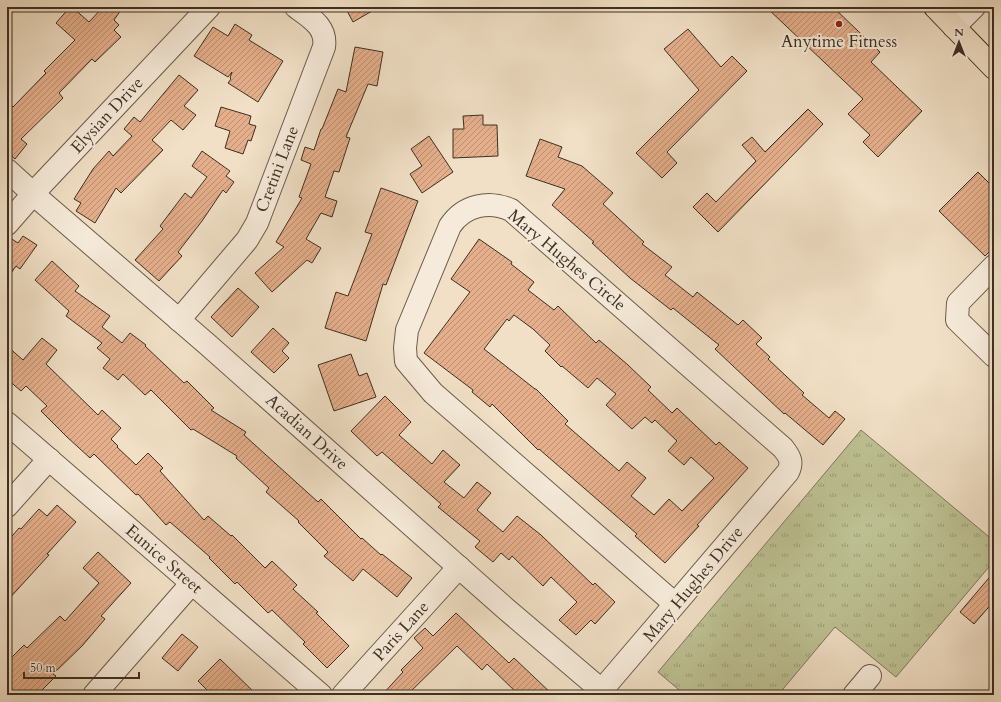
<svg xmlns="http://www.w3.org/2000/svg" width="1001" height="702" viewBox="0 0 1001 702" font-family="Cardo,serif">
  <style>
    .grass { fill: url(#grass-tufts); stroke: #7d785a }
    .building { fill: url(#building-hatch); stroke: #3d3022; fill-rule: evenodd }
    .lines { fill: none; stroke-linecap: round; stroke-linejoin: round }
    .minor-casing { stroke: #6a5c4b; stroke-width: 24 }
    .major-casing { stroke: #3d3022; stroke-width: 24 }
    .minor { stroke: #f6ebda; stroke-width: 22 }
    .major { stroke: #f1e0c6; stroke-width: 22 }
    .poi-dot { fill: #8f2418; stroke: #f6ebda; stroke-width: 1.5 }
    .labels { text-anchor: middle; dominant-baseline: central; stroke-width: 4; stroke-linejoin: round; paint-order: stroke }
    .poi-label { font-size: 17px; fill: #3d3022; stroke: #f6ebda }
    .street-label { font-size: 17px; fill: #3d3022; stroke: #f6ebda }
  </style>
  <defs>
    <pattern id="grass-tufts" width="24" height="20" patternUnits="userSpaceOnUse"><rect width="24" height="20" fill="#bdc193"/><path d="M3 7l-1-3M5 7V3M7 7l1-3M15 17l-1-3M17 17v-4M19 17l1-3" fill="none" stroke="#9b9d78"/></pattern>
    <pattern id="building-hatch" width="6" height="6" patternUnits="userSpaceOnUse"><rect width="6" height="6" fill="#e5af8b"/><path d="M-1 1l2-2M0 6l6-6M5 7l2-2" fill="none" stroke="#bb8f71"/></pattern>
  </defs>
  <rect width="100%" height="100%" fill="#f1e0c6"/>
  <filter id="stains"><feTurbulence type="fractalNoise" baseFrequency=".005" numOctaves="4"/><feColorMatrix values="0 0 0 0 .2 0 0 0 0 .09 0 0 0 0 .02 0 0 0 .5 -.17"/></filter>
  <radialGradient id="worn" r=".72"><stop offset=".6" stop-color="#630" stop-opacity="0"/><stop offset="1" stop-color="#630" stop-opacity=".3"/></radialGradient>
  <!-- grass -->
  <path class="grass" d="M861 430 994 541V561L896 677 835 627 778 695H685L658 672Z"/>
  <!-- building -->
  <g class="building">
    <path d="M70 7H72L89 22 103 7H123L114 20 119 25 114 30 121 37 95 62 92 59 59 93 63 98 21 139 27 144 15 159 7 152V102L13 107 46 73 44 71 75 40 56 23Z"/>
    <path d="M345 7H379L353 22Z"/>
    <path d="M766 7H833L880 52 871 62 922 111 878 157 863 142 870 135 848 114 863 99Z"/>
    <path d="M235 24 252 35 249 40 283 61 258 102 228 83 231 79 230 78 232 72 228 77 194 56 213 27 228 36Z"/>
    <path d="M688 29 721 67 732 56 747 71 667 152 677 163 662 178 636 153 699 90 664 49Z"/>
    <path d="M355 47 383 52 377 86 368 84 346 137 350 138 339 172 334 171 325 197 337 201 332 217 321 213 306 239 321 248 312 263 307 260 272 292 255 273 284 247 276 242 302 198 299 197 311 164 301 160 305 147 314 150 321 129H322L338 89 346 92Z"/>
    <path d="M179 75 198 90 184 106 196 115 183 130 171 120 152 140 163 150 121 193 116 188 95 223 76 211 81 203 74 199 93 169 109 151 113 156 132 136 124 129 134 117 140 122Z"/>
    <path d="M221 107 251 116 249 124 256 126 251 141 248 140 243 154 225 148 230 131 215 126Z"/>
    <path d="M808 109 823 124 718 232 693 207 707 193 716 202 756 161 742 145 752 137 765 152Z"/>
    <path d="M483 115V125H497L498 156 453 158V129H464L463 116Z"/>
    <path d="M429 136 453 172 422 193 410 174 422 166 411 149Z"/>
    <path d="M540 139 562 147 558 157 582 166 613 193 603 204 644 242 642 244 672 267 665 275 693 297 697 292 738 325 743 320 762 338 756 344 770 357 768 359 804 393 802 395 829 418 835 411 845 419 823 445 785 413 784 414 715 349 719 345 673 308 671 310 630 278 592 243 594 242 552 205 565 189 526 176Z"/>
    <path d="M202 151 230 171 226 176 234 182 226 193 223 190 202 221 178 252 182 256 159 281 135 260 163 229 160 226 185 193 191 198 207 177 192 166Z"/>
    <path d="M978 172 994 188V247L985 256 939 211Z"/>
    <path d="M381 188 418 201 386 285 383 284 366 341 325 328 336 292 348 296 372 234 365 232Z"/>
    <path d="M7 236 18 243 23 236 37 245 20 269 16 266 7 279Z"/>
    <path d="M479 239 512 262 511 264 534 282 528 290 554 310 558 306 596 343 599 340 628 365 651 387 648 390 672 413 677 408 716 445 719 442 748 468 697 525 699 526 665 563 635 536 637 534 539 449 538 450 492 404 490 407 472 392 473 390 424 353 470 292 451 279ZM514 315 533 329 550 345 545 351 561 367 562 366 588 388 597 378 616 394 606 405 632 429 645 417 652 423 655 420 677 441 668 451 684 465 691 457 714 478 682 511 669 499 654 515 631 496 646 478 627 462 619 471 565 424 568 421 536 389H535L484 349 507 319 509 321Z"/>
    <path d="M52 261 79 286 75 291 110 316 102 327 122 343 130 333 146 345 145 346 184 383 187 381 214 408 211 410 246 432 244 435 318 502 321 499 361 539 362 538 381 555 382 554 412 578 397 597 363 569 353 581 324 556 328 552 298 522 299 521 266 492 269 488 236 458 237 456 193 429 191 430 151 390 145 395 123 374 118 380 103 368 110 359 97 348 102 343 66 316 69 311 35 280Z"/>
    <path d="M238 288 259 307 232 337 211 317Z"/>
    <path d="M273 328 289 343 282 351 289 358 274 373 251 352Z"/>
    <path d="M42 338 57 350 46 364 98 415 102 410 121 428 111 439 118 446 117 447 136 465 148 453 163 468 160 471 204 520 208 516 231 536 232 535 265 568 272 561 297 585 293 589 318 612 316 613 349 646 327 668 303 644 305 642 272 610 268 613 237 582 235 584 209 558 210 557 170 522 166 525 138 494 136 495 94 454 90 458 67 437 41 411 47 406 26 386 21 391 7 379V346L23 360Z"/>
    <path d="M351 354 359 376 367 373 376 397 334 411 318 365Z"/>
    <path d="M385 396 411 422 399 435 432 464 443 450 460 465 444 482 464 498 477 482 491 493 477 510 503 532 517 516 541 535 593 585 595 583 615 602 595 624 591 620 576 635 559 620 577 602 551 577 543 586 512 556 509 560 501 553 493 562 475 547 480 541 438 507 441 504 382 452 377 456 351 431Z"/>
    <path d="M57 505 76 522 47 554 49 555 7 601V542L19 528 21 529 39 509 47 516Z"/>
    <path d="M98 552 131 583 101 616 105 619 82 646 53 674 56 676 37 695H7V662L24 645 27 648 60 616 65 621 99 583 83 568Z"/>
    <path d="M994 572V601L974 624 960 612Z"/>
    <path d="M456 613 509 663 514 658 553 695H519L487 664 482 670 457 646 407 695H382L403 672 401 670 423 648 414 638 425 628 433 636Z"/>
    <path d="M182 634 198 647 178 671 162 658Z"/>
    <path d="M220 659 257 695H212L198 681Z"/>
  </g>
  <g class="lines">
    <!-- minor casing -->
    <g class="minor-casing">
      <g id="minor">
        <path d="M954 27 974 7"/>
        <path d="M7 170 40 200 207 344 506 609 607 695"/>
        <path d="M7 224 41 185 209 7"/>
        <path d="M994 266 958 303 957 320 994 356"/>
        <path d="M179 320 247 240 257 223 324 47C327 27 311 18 296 7"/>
        <path d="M7 423 321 695"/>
        <path d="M7 506 49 459"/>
        <path d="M94 695 192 583"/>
        <path d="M343 695 459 567"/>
        <path d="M597 695 601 691 788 472C793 462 790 457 783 448L511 210C489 200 464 205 450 226L407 330 405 348 406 361 433 393 675 604"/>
        <path d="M854 695 870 676"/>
      </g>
    </g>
    <!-- major casing -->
    <g class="major-casing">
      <path id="major" d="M935 7 994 68"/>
    </g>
    <!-- minor -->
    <use href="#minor" class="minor"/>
    <!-- major -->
    <use href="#major" class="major"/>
  </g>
  <!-- markers -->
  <circle class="poi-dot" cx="839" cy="24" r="4"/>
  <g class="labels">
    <!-- poi labels -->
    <g class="poi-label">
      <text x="839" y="41">Anytime Fitness</text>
    </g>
    <!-- street labels -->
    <g class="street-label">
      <text transform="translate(107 115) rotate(-47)">Elysian Drive</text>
      <text transform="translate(277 169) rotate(-69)">Cretini Lane</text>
      <text transform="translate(567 260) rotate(40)">Mary Hughes Circle</text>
      <text transform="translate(307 432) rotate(42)">Acadian Drive</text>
      <text transform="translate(164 559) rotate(41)">Eunice Street</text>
      <text transform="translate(693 584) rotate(-50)">Mary Hughes Drive</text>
      <text transform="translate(401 631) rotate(-48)">Paris Lane</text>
    </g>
  </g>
  <!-- margin -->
  <rect width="1001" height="702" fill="none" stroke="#f1e0c6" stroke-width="24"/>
  <rect x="8" y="8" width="985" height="686" fill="none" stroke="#3d3022" stroke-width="2"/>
  <rect x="12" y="12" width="977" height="678" fill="none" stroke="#3d3022"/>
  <!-- north arrow -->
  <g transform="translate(959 42)" stroke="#f6ebda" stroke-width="3" paint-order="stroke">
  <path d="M0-3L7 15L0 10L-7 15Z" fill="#3d3022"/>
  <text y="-6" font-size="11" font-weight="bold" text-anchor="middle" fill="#3d3022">N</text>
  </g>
  <!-- scale -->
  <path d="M24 672v6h115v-6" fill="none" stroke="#3d3022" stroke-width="2"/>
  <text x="30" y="672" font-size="12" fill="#3d3022" stroke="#f6ebda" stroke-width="3" paint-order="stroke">50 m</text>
  <rect width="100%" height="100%" filter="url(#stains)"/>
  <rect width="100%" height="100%" fill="url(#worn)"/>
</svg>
